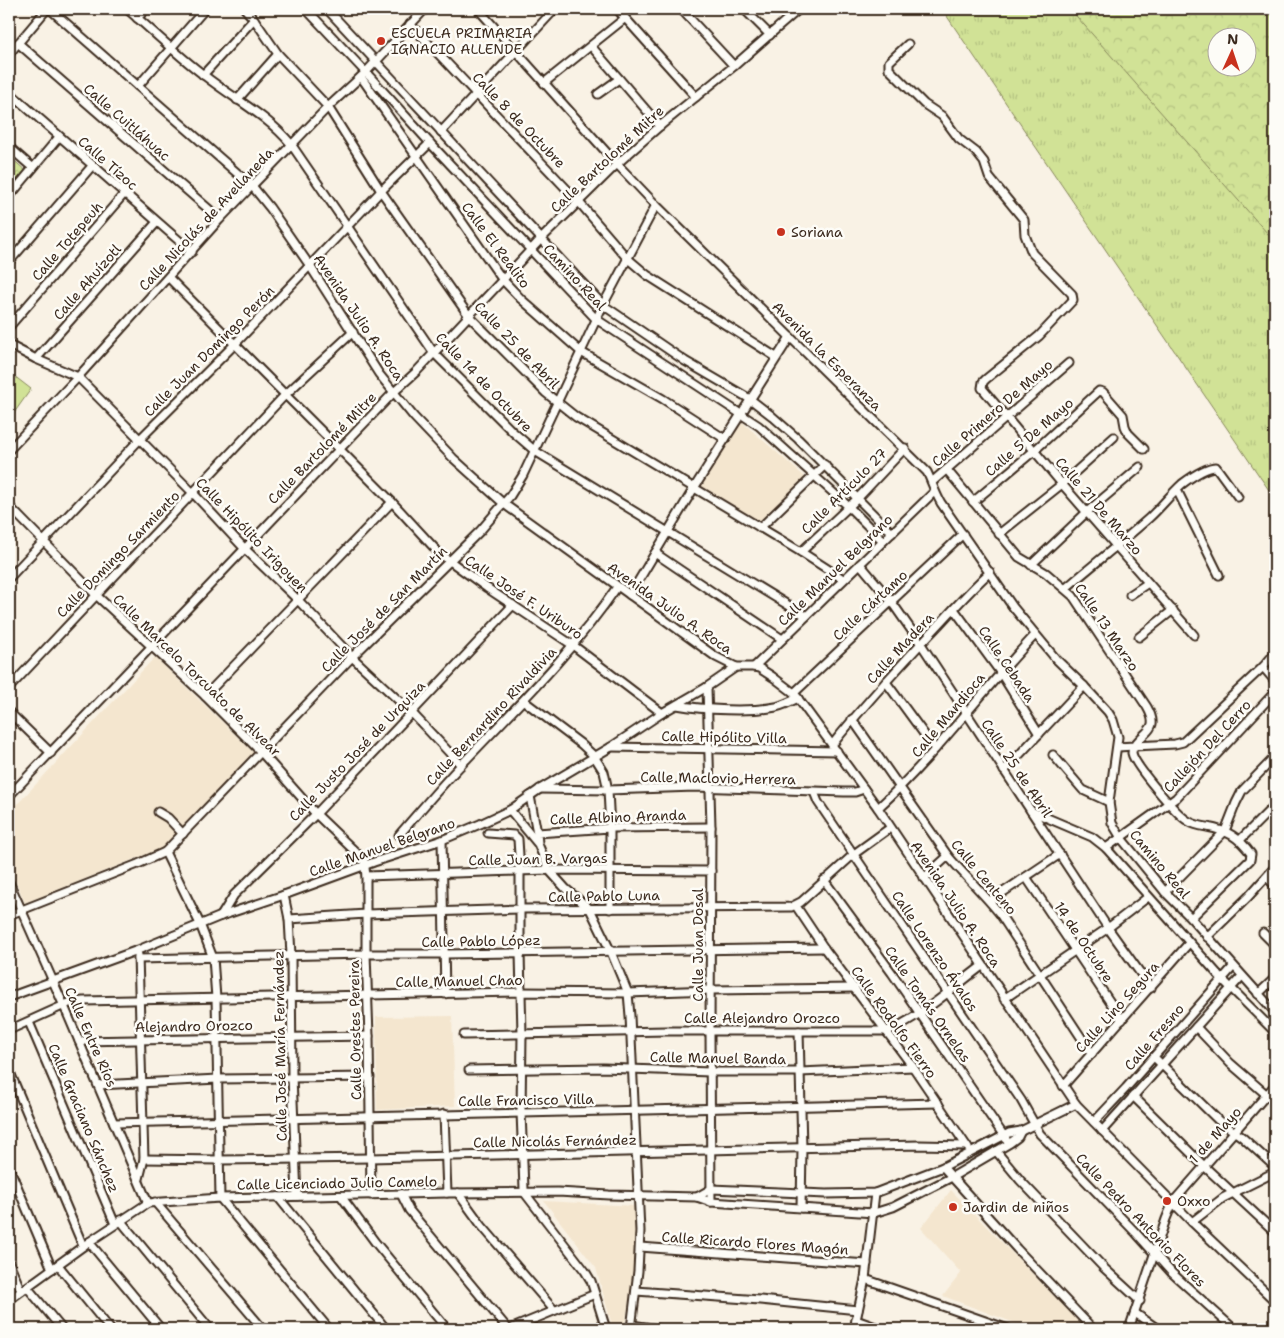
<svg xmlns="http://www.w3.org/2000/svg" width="1284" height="1338" viewBox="0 0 1284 1338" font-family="'Shantell Sans',sans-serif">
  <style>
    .built { fill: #f4e6cf }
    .grass { fill: url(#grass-tufts); stroke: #86865a; fill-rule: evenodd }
    .park { fill: url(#park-crowns); stroke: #86865a; fill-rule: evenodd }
    .pitch { fill: #d1e296; stroke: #86865a }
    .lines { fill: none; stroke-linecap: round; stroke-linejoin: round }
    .minor-casing { stroke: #3b2a1e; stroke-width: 11 }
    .minor { stroke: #fdfcf7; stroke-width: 7 }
    .poi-dot { fill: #c8321e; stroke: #fdfcf7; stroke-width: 2 }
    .labels { text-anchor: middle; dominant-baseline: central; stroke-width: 5; stroke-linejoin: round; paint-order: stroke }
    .poi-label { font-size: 14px; fill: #3b2a1e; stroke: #fdfcf7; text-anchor: start }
    .street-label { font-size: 14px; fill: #3b2a1e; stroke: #fdfcf7 }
  </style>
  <defs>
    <pattern id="grass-tufts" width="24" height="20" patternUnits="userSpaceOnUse" patternTransform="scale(1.25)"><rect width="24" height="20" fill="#d1e296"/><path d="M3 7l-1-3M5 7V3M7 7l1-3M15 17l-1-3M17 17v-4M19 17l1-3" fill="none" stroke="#b4c281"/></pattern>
    <pattern id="park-crowns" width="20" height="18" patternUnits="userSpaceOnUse" patternTransform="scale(1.25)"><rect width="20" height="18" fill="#d1e296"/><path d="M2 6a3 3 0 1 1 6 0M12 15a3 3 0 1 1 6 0" fill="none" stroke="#b4c281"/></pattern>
  </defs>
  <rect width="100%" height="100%" fill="#f9f2e5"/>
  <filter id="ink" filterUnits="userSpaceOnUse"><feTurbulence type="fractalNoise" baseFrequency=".02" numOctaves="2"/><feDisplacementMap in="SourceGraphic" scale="10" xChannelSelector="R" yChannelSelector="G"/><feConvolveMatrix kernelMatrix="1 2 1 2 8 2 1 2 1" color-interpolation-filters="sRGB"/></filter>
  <g filter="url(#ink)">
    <!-- built -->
    <g class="built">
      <path d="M742 422 805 477 761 522 701 486Z"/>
      <path d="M155 657 255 754 162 848 25 903 9 865V813Z"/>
      <path d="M452 1016 455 1106 377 1110 376 1017Z"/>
      <path d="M951 1190 1086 1329H1031L943 1296 961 1273 921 1228Z"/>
      <path d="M544 1201 635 1206 638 1251 624 1329H613L596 1268Z"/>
    </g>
    <!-- grass -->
    <path class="grass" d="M942 9H1275V499ZM1216 38H1246V68H1216Z"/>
    <!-- park -->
    <g class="park">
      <path d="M1070 9H1275V242ZM1216 38H1246V68H1216Z"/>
      <path d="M9 156 27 172 9 193Z"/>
    </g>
    <!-- pitch -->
    <path class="pitch" d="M9 372 31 389 9 420Z"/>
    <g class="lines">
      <!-- minor casing -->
      <g class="minor-casing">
        <g id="minor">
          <path d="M50 9 253 187 270 208 310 266 379 374 414 417 453 458 504 504 716 657 736 667H754L759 668 773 677 794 693 878 808 1076 1104 1192 1222 1275 1301"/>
          <path d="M127 9C153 31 177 55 205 76 234 99 267 115 291 144L434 353 513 432 535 451 806 616"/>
          <path d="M245 9 254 19 278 54 328 107 381 191 469 316 546 393 576 417 801 552 843 579"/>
          <path d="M306 9 372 79 430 143 596 319 759 426 848 506 883 541"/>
          <path d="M327 9 603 305 685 361 750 399 772 416 798 439 892 533"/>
          <path d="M478 9 617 164 656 205 927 472C932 482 935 493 941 503L1013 607 1056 659 1084 686 1108 712 1113 720 1118 737 1109 802 1112 823 1121 838 1165 892 1191 918 1275 1012"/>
          <path d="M617 9 696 97"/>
          <path d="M681 9 734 66"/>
          <path d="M744 9 770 35"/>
          <path d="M137 18 146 9"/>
          <path d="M410 24 578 201 627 258 647 275 776 357"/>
          <path d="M18 43 220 219"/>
          <path d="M908 44 889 62V69L924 104 942 116 959 139 976 152 984 162 989 177 1024 220 1025 235 1032 253 1072 294 1073 300 1039 336 986 379 983 382 982 388 1062 484 1194 635"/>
          <path d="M591 46 660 126"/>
          <path d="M9 54 47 9"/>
          <path d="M203 75 254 19"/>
          <path d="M361 77 502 279 521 299 581 352 663 399 725 439"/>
          <path d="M544 83 624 19"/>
          <path d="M138 86 205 9"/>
          <path d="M9 92 192 252"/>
          <path d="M598 94 619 79"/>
          <path d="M237 100 278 54"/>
          <path d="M441 132 555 9"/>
          <path d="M9 147 33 168"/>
          <path d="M9 197 59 137"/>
          <path d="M9 262 92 166"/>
          <path d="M169 278 392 502 439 553 487 588 574 646 662 713"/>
          <path d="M9 327 124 194"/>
          <path d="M9 345 36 359 78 377 193 493 244 548 298 600 352 657 411 712 461 765"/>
          <path d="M36 359 157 222"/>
          <path d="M9 450 78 377 220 219 328 107 366 72 425 9"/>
          <path d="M947 470 1019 557 1046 573 1073 596 1147 707C1160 730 1146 729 1134 746L1118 747"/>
          <path d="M932 482 1069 363"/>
          <path d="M1177 490 1219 575"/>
          <path d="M973 502 1035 450 1099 391 1103 392 1123 415 1125 426 1128 433 1144 449"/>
          <path d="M9 506 96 595 205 696 261 752 316 814 364 860 366 876V954L369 1036 371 1195"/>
          <path d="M760 528 825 465"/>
          <path d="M999 534 1062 484 1114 437"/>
          <path d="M801 552 858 498 905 448"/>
          <path d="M655 553 782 639"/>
          <path d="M860 564 891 601 921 644 1108 928 1151 988"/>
          <path d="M1031 565 1087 512 1140 467"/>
          <path d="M9 578 140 439 234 345 381 191 430 143"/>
          <path d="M1066 588C1094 564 1122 542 1149 518 1161 507 1170 495 1182 484 1190 478 1206 467 1216 467L1238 497"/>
          <path d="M630 595 694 488 790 337"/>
          <path d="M1130 595 1148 583"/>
          <path d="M954 609 1000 672 1039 734"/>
          <path d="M1139 637 1173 610"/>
          <path d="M754 667 934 492"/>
          <path d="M1263 667 1275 681"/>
          <path d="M886 682 935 749"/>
          <path d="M707 687 711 827 710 1031 711 1202"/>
          <path d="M9 688 285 395 353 332"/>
          <path d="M794 693 963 534"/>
          <path d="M205 696 392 502"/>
          <path d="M524 701 581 744 594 756 604 772 608 790 610 828V909"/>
          <path d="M677 705C703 710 750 712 776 707 783 705 790 702 798 698"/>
          <path d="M9 712 51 753"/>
          <path d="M852 719 948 856C965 876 984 894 1000 914L1092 1054"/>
          <path d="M832 745C863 706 897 669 931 633 951 612 969 591 990 572"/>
          <path d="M611 747 837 751"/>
          <path d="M1053 755 1083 790 1109 802"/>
          <path d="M1004 771 1084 686"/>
          <path d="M540 789 608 790 695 787 844 792H855L864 789"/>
          <path d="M814 792 818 802 1021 1100 1040 1134 1047 1141 1136 1233 1172 1273 1234 1329"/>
          <path d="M9 796 394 392 416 372 541 239 617 164 660 126 734 66 799 9"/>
          <path d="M530 796 537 833"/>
          <path d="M878 808C936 755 981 692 1035 635"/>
          <path d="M510 810 538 844 549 870 566 889 590 909 611 952 628 993 630 1016 640 1231 638 1271 631 1329"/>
          <path d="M1031 811 1092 837 1106 848 1222 979 1275 1032"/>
          <path d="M158 812 168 818 183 834"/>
          <path d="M488 833 514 835 518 839 520 872V953L522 1034 521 1112 524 1189V1192L585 1271 591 1281 606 1329"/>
          <path d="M399 835C420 811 440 787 462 764 517 706 572 653 617 587"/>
          <path d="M442 840 445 994"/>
          <path d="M1240 840 1275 805"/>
          <path d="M538 843 537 833 610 828 711 827"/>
          <path d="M1106 848 1176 798 1275 692"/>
          <path d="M165 852 200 924 213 958 216 998 220 1198 329 1329"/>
          <path d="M366 876 549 870 711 871"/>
          <path d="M1026 877 1122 1020"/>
          <path d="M1267 877 1275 886"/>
          <path d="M924 878 948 856"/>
          <path d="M824 880 892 973 1006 1139"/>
          <path d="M9 882 64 1006 148 1203"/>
          <path d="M1165 892 1225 831 1236 803 1242 791 1275 757"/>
          <path d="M284 895 289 919 291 955 292 1077 297 1196"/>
          <path d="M990 901 1060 854"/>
          <path d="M796 906 824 948 913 1067 968 1148"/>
          <path d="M9 915 138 864 165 852 352 657 480 531 510 496 523 475 603 305 656 205"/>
          <path d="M221 916 234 895 316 814 513 605"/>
          <path d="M1191 918 1250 860 1251 854C1238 836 1228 831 1207 827 1201 826 1194 825 1188 821 1177 815 1134 765 1132 753 1132 750 1133 749 1134 746L1175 744 1183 742 1263 667 1275 653"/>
          <path d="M289 919 366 914 520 909 791 907 801 902 854 854 890 828"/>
          <path d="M1263 933 1275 945"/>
          <path d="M1207 937 1248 897 1275 867"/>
          <path d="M138 955 144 1159 139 1179"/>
          <path d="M138 959 366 954H445L824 948"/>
          <path d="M1258 994 1275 978"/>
          <path d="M9 997 138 950 221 916 284 895 374 862 442 840 480 824 510 810 540 789 611 747 662 713 707 687 736 667"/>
          <path d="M1004 999 1108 928 1148 897"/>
          <path d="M29 1022 115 1224"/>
          <path d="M1196 1027 1230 1063 1275 1102"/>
          <path d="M9 1030 69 1003 83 1001 521 992 628 993 711 990 855 988"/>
          <path d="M799 1031 802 1148 801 1208"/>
          <path d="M464 1035 667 1031H887C917 1020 955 986 982 966"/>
          <path d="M79 1041 369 1036"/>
          <path d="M1154 1057 1218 1120 1242 1137 1275 1167"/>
          <path d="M9 1070 83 1246"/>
          <path d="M469 1070 603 1068 710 1072H800L913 1067"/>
          <path d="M98 1085 218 1079 370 1077"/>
          <path d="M1063 1086 1189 943"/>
          <path d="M1133 1096 1204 1166 1275 1232"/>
          <path d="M444 1114 447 1193"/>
          <path d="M1094 1122 1126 1088 1233 967"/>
          <path d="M114 1123 938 1103"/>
          <path d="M1102 1131 1242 976"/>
          <path d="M996 1151 1020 1180 1104 1268 1140 1301"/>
          <path d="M144 1159 220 1160 370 1158 919 1145 966 1146"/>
          <path d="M9 1167 52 1269"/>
          <path d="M943 1167 1017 1249 1093 1329"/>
          <path d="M458 1193 482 1226 554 1310"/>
          <path d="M401 1194 409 1210 508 1329"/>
          <path d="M341 1196 375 1242 447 1329"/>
          <path d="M278 1197 386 1329"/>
          <path d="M697 1197 711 1189 826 1194 875 1193 943 1167 1009 1133 1021 1131 1076 1104"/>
          <path d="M155 1202 263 1329"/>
          <path d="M120 1220 210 1329"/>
          <path d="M1192 1222 1223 1198 1275 1172"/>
          <path d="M89 1242 161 1329"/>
          <path d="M640 1247 867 1264"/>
          <path d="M9 1262 21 1291"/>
          <path d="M58 1265 110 1329"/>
          <path d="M865 1279 1008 1329"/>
          <path d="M27 1287 62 1329"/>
          <path d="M636 1291 760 1300 858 1310"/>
          <path d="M9 1300 89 1242 148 1203 220 1198 447 1193 558 1192 609 1195 697 1197 711 1202 874 1213 893 1207 952 1177 1010 1143 1018 1137 1021 1131"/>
          <path d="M1135 1313 1158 1329"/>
          <path d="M856 1320 881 1329"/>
          <path d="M632 1325 658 1329"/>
          <path d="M9 1326 12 1329"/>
          <path d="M510 1329 595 1294"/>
          <path d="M854 1329 865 1279 875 1193"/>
          <path d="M1129 1329 1166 1219 1173 1202 1275 1085"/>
        </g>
      </g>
      <!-- minor -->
      <use href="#minor" class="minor"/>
    </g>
  </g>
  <!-- markers -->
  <g class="poi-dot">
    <circle cx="381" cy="41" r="5"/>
    <circle cx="781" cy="232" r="5"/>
    <circle cx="1167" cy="1201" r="5"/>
    <circle cx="953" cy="1207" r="5"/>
  </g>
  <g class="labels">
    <!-- poi labels -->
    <g class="poi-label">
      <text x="391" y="33">ESCUELA PRIMARIA<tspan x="391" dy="16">IGNACIO ALLENDE</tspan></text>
      <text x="791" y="232">Soriana</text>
      <text x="1177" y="1201">Oxxo</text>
      <text x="963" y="1207">Jardin de niños</text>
    </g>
    <!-- street labels -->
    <g class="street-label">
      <text transform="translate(519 120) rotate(46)">Calle 8 de Octubre</text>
      <text transform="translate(127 122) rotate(41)">Calle Cuitláhuac</text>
      <text transform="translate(607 159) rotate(-43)">Calle Bartolomé Mitre</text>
      <text transform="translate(108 163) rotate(41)">Calle Tízoc</text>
      <text transform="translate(206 219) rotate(-47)">Calle Nicolás de Avellaneda</text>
      <text transform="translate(67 241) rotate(-49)">Calle Totepeuh</text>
      <text transform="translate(496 245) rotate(53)">Calle El Realito</text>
      <text transform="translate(575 277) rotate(47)">Camino Real</text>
      <text transform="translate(87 282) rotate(-49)">Calle Ahuízotl</text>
      <text transform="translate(359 317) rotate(56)">Avenida Julio A. Roca</text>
      <text transform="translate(517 345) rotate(46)">Calle 25 de Abril</text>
      <text transform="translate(209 351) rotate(-45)">Calle Juan Domingo Perón</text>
      <text transform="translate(827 356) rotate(45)">Avenida la Esperanza</text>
      <text transform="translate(484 382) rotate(46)">Calle 14 de Octubre</text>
      <text transform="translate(992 413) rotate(-41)">Calle Primero De Mayo</text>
      <text transform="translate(1029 437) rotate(-41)">Calle 5 De Mayo</text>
      <text transform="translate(322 448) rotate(-46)">Calle Bartolomé Mitre</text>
      <text transform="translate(844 491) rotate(-45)">Calle Artículo 27</text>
      <text transform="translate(1099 506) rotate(49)">Calle 21 De Marzo</text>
      <text transform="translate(252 535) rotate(46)">Calle Hipólito Irigoyen</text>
      <text transform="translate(118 554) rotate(-46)">Calle Domingo Sarmiento</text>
      <text transform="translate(835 570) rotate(-44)">Calle Manuel Belgrano</text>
      <text transform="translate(524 597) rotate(34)">Calle José F. Uriburo</text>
      <text transform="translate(870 605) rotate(-43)">Calle Cártamo</text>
      <text transform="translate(670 608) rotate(35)">Avenida Julio A. Roca</text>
      <text transform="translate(384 609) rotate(-45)">Calle José de San Martín</text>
      <text transform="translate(1107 627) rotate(56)">Calle 13 Marzo</text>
      <text transform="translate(900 648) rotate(-47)">Calle Madera</text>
      <text transform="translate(1007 664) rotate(56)">Calle Cebada</text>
      <text transform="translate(197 675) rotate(44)">Calle Marcelo Torcuato de Alvear</text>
      <text transform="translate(948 715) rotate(-50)">Calle Mandioca</text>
      <text transform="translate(491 716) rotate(-47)">Calle Bernardino Rivaldivia</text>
      <text transform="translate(724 737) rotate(1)">Calle Hipólito Villa</text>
      <text transform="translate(1207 746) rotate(-47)">Callejón Del Cerro</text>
      <text transform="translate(357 751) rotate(-46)">Calle Justo José de Urquiza</text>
      <text transform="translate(1017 768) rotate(56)">Calle 25 de Abril</text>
      <text transform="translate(718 778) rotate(1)">Calle Maclovio Herrera</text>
      <text transform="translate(618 817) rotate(-2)">Calle Albino Aranda</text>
      <text transform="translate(382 847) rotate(-19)">Calle Manuel Belgrano</text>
      <text transform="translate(538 859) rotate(-1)">Calle Juan B. Vargas</text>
      <text transform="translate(1160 864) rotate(50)">Camino Real</text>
      <text transform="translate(984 877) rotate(50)">Calle Centeno</text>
      <text transform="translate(604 896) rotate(-1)">Calle Pablo Luna</text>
      <text transform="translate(956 904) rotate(56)">Avenida Julio A. Roca</text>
      <text transform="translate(481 941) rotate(-1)">Calle Pablo López</text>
      <text transform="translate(1084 942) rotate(56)">14 de Octubre</text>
      <text transform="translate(698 945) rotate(-90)">Calle Juan Dosal</text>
      <text transform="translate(935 951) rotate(56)">Calle Lorenzo Ávalos</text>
      <text transform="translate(459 981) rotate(-1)">Calle Manuel Chao</text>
      <text transform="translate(928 1004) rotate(55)">Calle Tomás Ornelas</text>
      <text transform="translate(1117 1007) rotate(-48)">Calle Lino Segura</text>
      <text x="762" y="1018">Calle Alejandro Orozco</text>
      <text transform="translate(894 1022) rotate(54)">Calle Rodolfo Fierro</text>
      <text transform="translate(194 1026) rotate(-1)">Alejandro Orozco</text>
      <text transform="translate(355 1030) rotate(-91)">Calle Orestes Pereira</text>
      <text transform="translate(91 1037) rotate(66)">Calle Entre Ríos</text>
      <text transform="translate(1154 1037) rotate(-49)">Calle Fresno</text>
      <text transform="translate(280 1046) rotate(-91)">Calle José María Fernández</text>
      <text transform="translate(718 1058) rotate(1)">Calle Manuel Banda</text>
      <text transform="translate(526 1100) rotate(-1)">Calle Francisco Villa</text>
      <text transform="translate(84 1118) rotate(67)">Calle Graciano Sánchez</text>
      <text transform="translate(1215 1135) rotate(-48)">1 de Mayo</text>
      <text transform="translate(555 1141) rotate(-1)">Calle Nicolás Fernández</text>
      <text transform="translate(337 1183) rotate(-1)">Calle Licenciado Julio Camelo</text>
      <text transform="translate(1141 1220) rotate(46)">Calle Pedro Antonio Flores</text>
      <text transform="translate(755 1243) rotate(4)">Calle Ricardo Flores Magón</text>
    </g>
  </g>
  <!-- margin -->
  <rect width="1284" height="1338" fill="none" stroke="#fdfcf7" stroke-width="30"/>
  <rect x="15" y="15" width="1254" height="1308" fill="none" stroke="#3b2a1e" stroke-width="2" filter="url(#ink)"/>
  <!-- north arrow -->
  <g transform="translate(1232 52) rotate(3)"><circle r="24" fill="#fdfcf7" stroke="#afa8a0"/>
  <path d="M0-4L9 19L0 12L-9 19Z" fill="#c8321e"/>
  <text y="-8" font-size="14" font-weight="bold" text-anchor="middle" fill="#3b2a1e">N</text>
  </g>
</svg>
